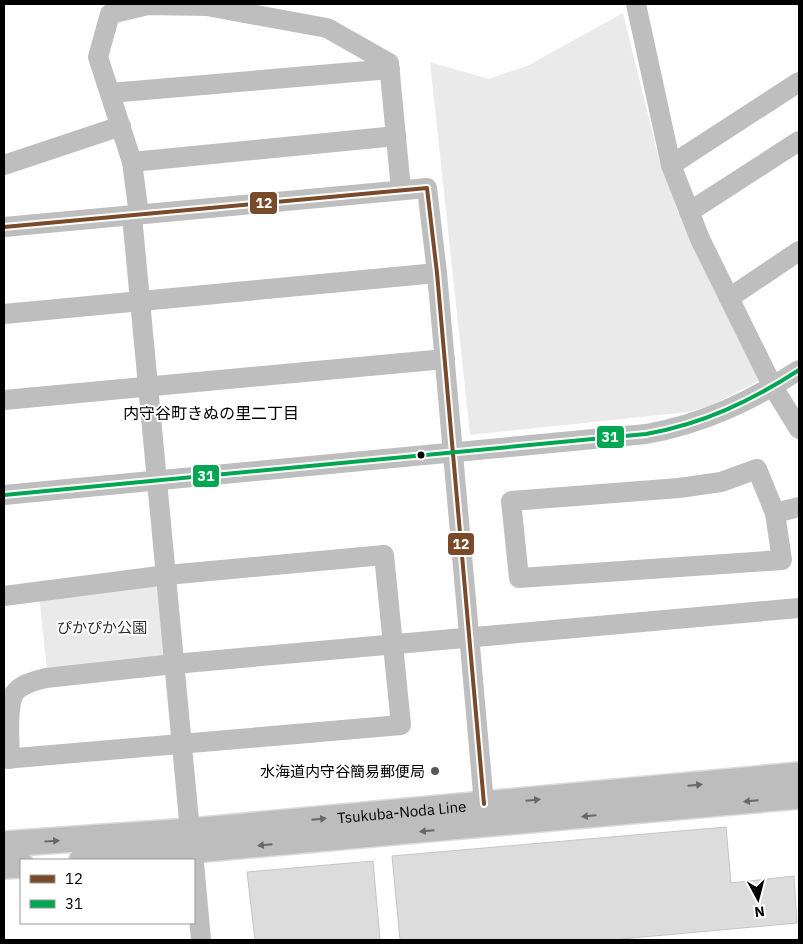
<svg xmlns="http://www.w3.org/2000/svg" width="803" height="944" viewBox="0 0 803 944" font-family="'IBM Plex Sans','Noto Sans JP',sans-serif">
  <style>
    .green { fill: #eaeaea }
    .building { fill: #dcdcdc; stroke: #c5c5c5 }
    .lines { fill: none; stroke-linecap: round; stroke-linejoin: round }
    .major-casing { stroke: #dbdbdb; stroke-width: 28 }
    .minor { stroke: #bebebe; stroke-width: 20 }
    .major { stroke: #bdbdbd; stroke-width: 25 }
    .bus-1-casing { stroke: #fff; stroke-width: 8 }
    .bus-2-casing { stroke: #fff; stroke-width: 8 }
    .bus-1 { stroke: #7a4b2a; stroke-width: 4 }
    .bus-2 { stroke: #00a651; stroke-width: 4 }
    .oneway { fill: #686868 }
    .bus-dot { fill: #000; stroke: #fff; stroke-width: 2 }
    .poi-dot { fill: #595959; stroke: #fff; stroke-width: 2 }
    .labels { text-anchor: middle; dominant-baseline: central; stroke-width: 4; stroke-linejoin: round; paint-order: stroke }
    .park-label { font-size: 15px; fill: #2f2f2f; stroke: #fff }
    .poi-label { font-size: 15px; fill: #000; stroke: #fff; text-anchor: end }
    .street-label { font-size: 15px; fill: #000; stroke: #fff }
    .neighbourhood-label { font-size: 16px; fill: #000; stroke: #fff }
    .line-badge { stroke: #fff; stroke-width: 2 }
    .badge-label { font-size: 14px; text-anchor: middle; font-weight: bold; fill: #fff }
  </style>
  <rect width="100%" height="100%" fill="#fff"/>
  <!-- green -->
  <g class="green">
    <path d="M623 13 657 151 679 215 760 380 710 406 688 412 470 435 430 62 489 79 527 66Z"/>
    <path d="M159 584 166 659 47 670 39 595Z"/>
  </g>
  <!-- building -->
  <g class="building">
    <path d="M726 827 731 883 794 876 797 923 610 940H400L392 856Z"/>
    <path d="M373 861 380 940H255L247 872Z"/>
  </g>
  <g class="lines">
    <!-- major casing -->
    <g class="major-casing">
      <g id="major">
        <path id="s1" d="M4 844 190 831 799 775"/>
        <path d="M82 860 799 796"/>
        <path d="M4 866 21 865"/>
      </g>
    </g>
    <!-- minor -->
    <g class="minor">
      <path d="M636 4 671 165 700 239 773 387 799 429"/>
      <path d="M110 93 390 69"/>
      <path d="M132 162 396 136"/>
      <path d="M4 165 121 126"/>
      <path d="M671 165 799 82"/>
      <path d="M689 212 799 141"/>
      <path d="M139 215 132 162 98 57 110 14 148 5 207 6 327 28 389 63 401 190"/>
      <path d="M132 216 190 831"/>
      <path d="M4 227 427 188 437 273 484 804"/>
      <path d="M729 298 799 251"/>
      <path d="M4 314 437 273"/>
      <path d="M4 400 445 359"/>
      <path d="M757 469 775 513 782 560 519 578 511 501 679 488 721 482Z"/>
      <path d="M4 495 646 434C703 424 751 401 799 370"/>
      <path d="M775 513 799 507"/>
      <path d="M4 596 167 575 384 555 401 725 4 759"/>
      <path d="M10 759C10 742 6 709 14 694 20 684 35 681 46 678L174 664 799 608"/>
      <path d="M194 863 201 940"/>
    </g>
    <!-- major -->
    <use href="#major" class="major"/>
    <!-- bus-1 casing -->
    <g class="bus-1-casing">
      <path id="bus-1" d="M4 227 427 188 437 273 484 804"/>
    </g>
    <!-- bus-2 casing -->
    <g class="bus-2-casing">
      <path id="bus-2" d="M4 495 646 434C703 424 751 401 799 370"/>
    </g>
    <!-- bus-1 -->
    <use href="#bus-1" class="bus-1"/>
    <!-- bus-2 -->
    <use href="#bus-2" class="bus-2"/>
  </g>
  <!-- one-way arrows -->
  <defs><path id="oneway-solid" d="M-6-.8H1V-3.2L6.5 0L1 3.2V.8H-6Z" transform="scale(1.25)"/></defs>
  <g class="oneway">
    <use href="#oneway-solid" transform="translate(695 785) rotate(-5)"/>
    <use href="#oneway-solid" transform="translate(533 800) rotate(-5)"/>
    <use href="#oneway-solid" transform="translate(751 801) rotate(175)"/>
    <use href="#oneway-solid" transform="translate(589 816) rotate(175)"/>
    <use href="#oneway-solid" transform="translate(319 819) rotate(-5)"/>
    <use href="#oneway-solid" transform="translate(427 831) rotate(175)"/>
    <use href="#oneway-solid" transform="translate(52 841) rotate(-4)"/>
    <use href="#oneway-solid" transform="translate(265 845) rotate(175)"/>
  </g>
  <!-- markers -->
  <circle class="bus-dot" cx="421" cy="455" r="4.5"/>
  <circle class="poi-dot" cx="435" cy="771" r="5"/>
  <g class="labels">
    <!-- park labels -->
    <g class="park-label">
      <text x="102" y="627">ぴかぴか公園</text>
    </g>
    <!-- poi labels -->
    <g class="poi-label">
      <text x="425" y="771">水海道内守谷簡易郵便局</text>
    </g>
    <!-- street labels -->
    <g class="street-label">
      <text stroke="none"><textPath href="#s1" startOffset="399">Tsukuba-Noda Line</textPath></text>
    </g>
    <!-- neighbourhood labels -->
    <g class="neighbourhood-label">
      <text x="211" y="413">内守谷町きぬの里二丁目</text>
    </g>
  </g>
  <g class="line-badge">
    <rect x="249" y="191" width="29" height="24" rx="5" fill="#7a4b2a"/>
    <rect x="596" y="425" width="29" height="24" rx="5" fill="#00a651"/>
    <rect x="192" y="464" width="28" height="24" rx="5" fill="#00a651"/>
    <rect x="447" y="532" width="28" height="24" rx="5" fill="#7a4b2a"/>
  </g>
  <g class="badge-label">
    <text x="264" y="208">12</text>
    <text x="610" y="442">31</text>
    <text x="206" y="481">31</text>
    <text x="461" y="549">12</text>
  </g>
  <!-- border -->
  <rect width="803" height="944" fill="none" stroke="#000000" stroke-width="10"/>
  <!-- legend -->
  <rect x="20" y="859" width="175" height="65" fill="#ffffff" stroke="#999999"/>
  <rect x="30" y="875" width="25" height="8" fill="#7a4b2a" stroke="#999999"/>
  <text x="65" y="884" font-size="15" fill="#000000">12</text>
  <rect x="30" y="900" width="25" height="8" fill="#00a651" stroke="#999999"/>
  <text x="65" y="909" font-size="15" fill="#000000">31</text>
  <!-- north arrow -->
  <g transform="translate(758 899) rotate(173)" stroke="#ffffff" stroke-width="4" paint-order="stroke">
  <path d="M0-4L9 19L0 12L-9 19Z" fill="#000000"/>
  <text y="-8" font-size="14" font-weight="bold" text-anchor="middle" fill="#000000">N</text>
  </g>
</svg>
